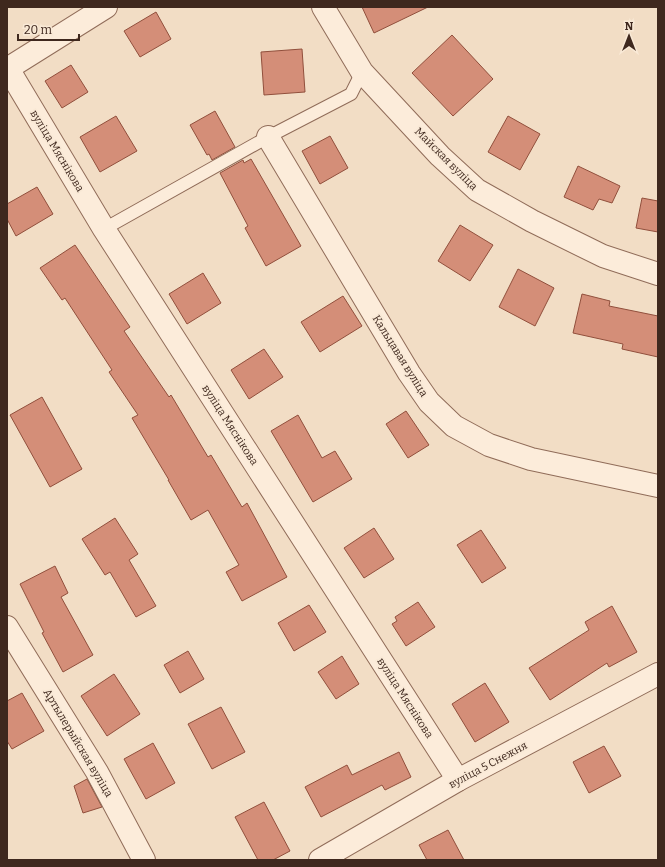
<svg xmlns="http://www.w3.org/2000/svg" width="665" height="867" viewBox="0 0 665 867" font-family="Bitter,serif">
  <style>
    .building { fill: #d48e78; stroke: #914f3c }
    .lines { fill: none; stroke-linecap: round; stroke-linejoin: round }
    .lane-casing { stroke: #906c59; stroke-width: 14 }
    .street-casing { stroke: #906c59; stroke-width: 24 }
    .lane { stroke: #fcecda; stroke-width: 12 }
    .street { stroke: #fcecda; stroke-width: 22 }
    .labels { text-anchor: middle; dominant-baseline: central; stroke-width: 3.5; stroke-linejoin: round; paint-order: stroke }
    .street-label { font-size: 11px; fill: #3f281e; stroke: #f9e9d6 }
  </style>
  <rect width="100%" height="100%" fill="#f2ddc5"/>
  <!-- building -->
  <g class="building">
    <path d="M362 7H428L374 33Z"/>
    <path d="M156 12 171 39 140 57 124 31Z"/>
    <path d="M452 35 493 79 453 116 412 73Z"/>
    <path d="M302 49 305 92 264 95 261 52Z"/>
    <path d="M71 65 88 92 62 108 45 81Z"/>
    <path d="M215 111 235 147 212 160 209 154 207 155 190 125Z"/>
    <path d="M116 116 137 151 100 172 80 137Z"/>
    <path d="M508 116 540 134 520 170 488 152Z"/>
    <path d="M330 136 348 168 320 184 302 151Z"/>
    <path d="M251 159 301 246 266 266 245 228 248 226 220 173 243 160 244 163Z"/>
    <path d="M578 166 620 186 612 203 599 199 593 210 564 197Z"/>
    <path d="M37 187 53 214 16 236 7 219V204Z"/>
    <path d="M642 198 658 201V232L636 228Z"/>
    <path d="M460 225 493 245 470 281 438 261Z"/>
    <path d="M75 245 130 327 124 331 169 397 171 395 208 457 211 455 242 507 247 503 287 577 242 601 226 572 239 565 208 510 191 520 168 480H169L132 418 138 415 109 372 112 370 65 298 62 300 40 268Z"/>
    <path d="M518 269 554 288 535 326 499 307Z"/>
    <path d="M203 273 221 303 187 324 169 294Z"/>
    <path d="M582 294 610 301 609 306 658 316V357L622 349 623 344 573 333Z"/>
    <path d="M343 296 362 326 320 352 301 322Z"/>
    <path d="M264 349 283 377 249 399 231 370Z"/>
    <path d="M42 397 82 469 50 487 10 415Z"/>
    <path d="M406 411 429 445 408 458 386 424Z"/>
    <path d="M298 415 322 458 335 451 352 479 313 502 271 431Z"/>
    <path d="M115 518 138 554 129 560 156 606 136 617 110 572 105 575 82 539Z"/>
    <path d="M374 528 394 559 364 578 344 548Z"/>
    <path d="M481 530 506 568 482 583 457 545Z"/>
    <path d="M55 566 68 593 61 597 93 655 63 672 42 633 44 632 20 584Z"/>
    <path d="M418 602 435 627 406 646 392 624 397 621 395 617Z"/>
    <path d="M309 605 326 632 294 651 278 623Z"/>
    <path d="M612 606 637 652 609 667 607 663 550 700 529 668 589 630 585 622Z"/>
    <path d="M188 651 204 679 180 693 164 665Z"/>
    <path d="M342 656 359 684 336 699 318 672Z"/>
    <path d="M114 674 140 714 107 736 81 696Z"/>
    <path d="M485 683 509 722 475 742 452 704Z"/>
    <path d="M22 693 44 731 12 749 7 741V701Z"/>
    <path d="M221 707 245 752 212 769 188 724Z"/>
    <path d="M153 743 175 783 146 799 124 759Z"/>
    <path d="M604 746 621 776 589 793 573 762Z"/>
    <path d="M399 752 411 777 385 790 382 785 321 817 305 787 347 765 352 775Z"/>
    <path d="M87 779 102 807 83 813 74 786Z"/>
    <path d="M264 802 290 851 273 860H258L235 817Z"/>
    <path d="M448 830 464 860H427L419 845Z"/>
  </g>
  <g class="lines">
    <!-- lane casing -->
    <g class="lane-casing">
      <path id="lane" d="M104 229 268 137 351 94 362 72"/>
    </g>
    <!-- street casing -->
    <g class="street-casing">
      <g id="street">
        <path d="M323 7 362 72 440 156 477 190 532 221 603 256 658 274"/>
        <path d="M7 67 104 229 458 780"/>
        <path d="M7 69 106 7"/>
        <path d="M268 137 409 373 429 402 454 426 489 445 531 459 658 486"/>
        <path d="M7 627 97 772 144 860"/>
        <path d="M320 860 458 780 658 674"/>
      </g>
    </g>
    <!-- lane -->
    <use href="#lane" class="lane"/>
    <!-- street -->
    <use href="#street" class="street"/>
  </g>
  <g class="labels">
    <!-- street labels -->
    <g class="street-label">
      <text transform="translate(57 151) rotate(59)">вуліца Мяснікова</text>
      <text transform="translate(446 159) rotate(45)">Майская вуліца</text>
      <text transform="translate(400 356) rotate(58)">Кальцавая вуліца</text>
      <text transform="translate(230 425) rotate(57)">вуліца Мяснікова</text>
      <text transform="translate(405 698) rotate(57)">вуліца Мяснікова</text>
      <text transform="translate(78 743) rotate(59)">Артылерыйская вуліца</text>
      <text transform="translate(488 765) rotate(-28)">вуліца 5 Снежня</text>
    </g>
  </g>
  <!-- border -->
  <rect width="665" height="867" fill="none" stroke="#3f281e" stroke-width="16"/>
  <!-- north arrow -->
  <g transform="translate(629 36)" stroke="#f9e9d6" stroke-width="3" paint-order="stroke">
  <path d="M0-3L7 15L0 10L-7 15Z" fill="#3f281e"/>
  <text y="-6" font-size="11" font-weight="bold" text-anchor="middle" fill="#3f281e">N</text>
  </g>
  <!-- scale -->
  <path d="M18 34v6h61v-6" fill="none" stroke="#3f281e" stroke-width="2"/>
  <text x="24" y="34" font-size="12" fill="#3f281e" stroke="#f9e9d6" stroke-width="3" paint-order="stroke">20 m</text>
</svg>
